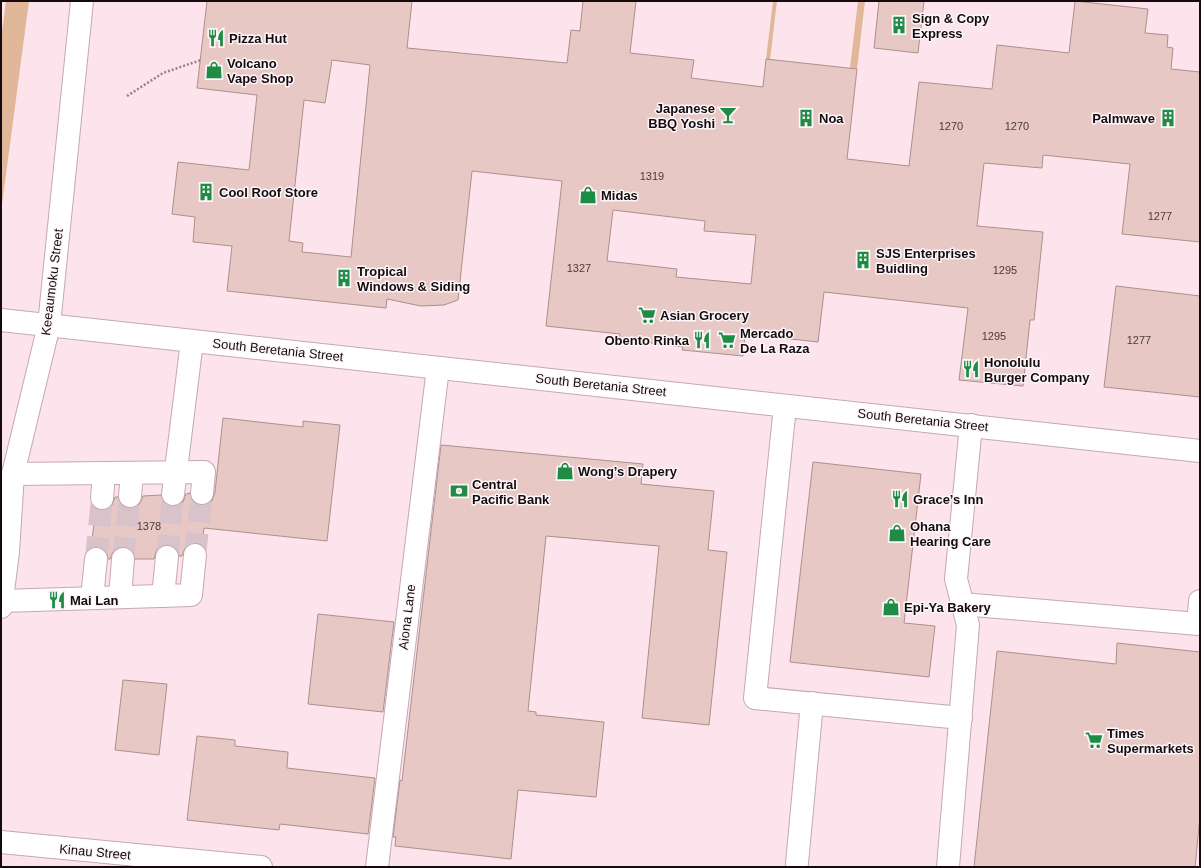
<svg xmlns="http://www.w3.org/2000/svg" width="1201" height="868" viewBox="0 0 1201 868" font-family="Helvetica,sans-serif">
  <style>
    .green { fill: #e1b79a }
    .building { fill: #e8c8c4; stroke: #ae8f8c; fill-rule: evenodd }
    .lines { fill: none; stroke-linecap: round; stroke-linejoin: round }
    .minor-tunnel { stroke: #d9c3cb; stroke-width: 22; stroke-dasharray: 22 11; stroke-linecap: butt }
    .minor-casing { stroke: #c6a8b3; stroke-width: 24 }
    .major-casing { stroke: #c6a8b3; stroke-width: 24 }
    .path { stroke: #958289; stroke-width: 2.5; stroke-dasharray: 2 2; stroke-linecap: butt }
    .minor { stroke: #fff; stroke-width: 22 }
    .major { stroke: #fff; stroke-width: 22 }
    .labels { text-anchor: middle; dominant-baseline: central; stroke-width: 3; stroke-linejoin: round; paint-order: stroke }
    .number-label { font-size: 11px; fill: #4a3a3c }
    .poi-label { font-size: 13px; font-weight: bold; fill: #150b0f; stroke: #fcf6f8; text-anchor: start }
    .street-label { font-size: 13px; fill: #150b0f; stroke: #fcf6f8 }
  </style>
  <rect width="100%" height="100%" fill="#fce3ec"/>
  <!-- green -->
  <g class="green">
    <path d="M6 1H29L1 212V39Z"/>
    <path d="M773 1H777L770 60 766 59Z"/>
    <path d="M858 1H865L857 69 850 68Z"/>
  </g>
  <!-- building -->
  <g class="building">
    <path d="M207 1H412L407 48 567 63 571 30 580 31 583 1H636L630 53 694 60 691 78 763 87 766 59 857 69 847 159 909 166 919 82 992 89 997 45 1069 53 1075 1 1148 9 1145 33 1168 35 1167 47 1173 48 1171 69 1200 72V242L1122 234 1130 164 1043 155 1042 168 984 163 977 226 1043 232 1034 320H1030L1023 386 959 380 968 308 824 292 818 342 745 334 743 356 682 350 683 347 619 339 620 334 546 326 562 181 472 171 458 300 444 305 421 306 387 299 386 308 227 291 232 246 193 242 195 217 172 214 178 162 249 170 257 95 197 88ZM332 60 370 65 351 257 302 252 303 243 289 241 304 100 325 103ZM613 210 705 221 704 231 756 235 751 284 676 277 677 269 607 261Z"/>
    <path d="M879 1H924L918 53 874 48Z"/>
    <path d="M1116 286 1200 296V397L1104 387Z"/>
    <path d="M223 418 303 427V421L340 425 327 541 204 528 202 545 196 543 190 544 185 548 182 556H179L175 547 168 545H162L157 549 154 559H135L130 549 124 547 117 548 113 552 110 559H108L107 554 103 549 98 547H91L96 509 101 510 108 509 112 505 115 497H118L123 506 129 508 136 507 140 503 143 496 161 495 165 504 172 506H177L183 502 186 494 190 493 194 503 200 505 207 504 212 501 215 492Z"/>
    <path d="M441 445 643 464 641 484 714 491 708 550 727 552 709 725 642 718 659 546 546 536 528 711 536 712V715L604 722 596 797 518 790 511 859 395 846 396 837H393L400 780 402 781Z"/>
    <path d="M813 462 921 474 904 623 935 626 929 677 790 662Z"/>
    <path d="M318 614 394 622 383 712 308 704Z"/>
    <path d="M1117 643 1200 652V817L1195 867H974L997 651 1116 664Z"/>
    <path d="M123 680 167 684 159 755 115 750Z"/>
    <path d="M197 736 235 740V746L288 752 287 768 375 778 368 834 280 824 279 830 187 820Z"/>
  </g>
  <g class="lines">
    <!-- minor-tunnel -->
    <g class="minor-tunnel">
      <path d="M195 555 202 493"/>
      <path d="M167 557 173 494"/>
      <path d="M96 559 102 498"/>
      <path d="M123 559 130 496"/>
    </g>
    <!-- minor casing -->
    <g class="minor-casing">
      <g id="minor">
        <path d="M785 406 755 698 961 718"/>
        <path d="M13 474 204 472 202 493"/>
        <path d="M173 494 192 341"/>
        <path d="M130 496 132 473"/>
        <path d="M102 498 104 474"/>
        <path d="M163 596 167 557"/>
        <path d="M120 597 123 559"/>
        <path d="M92 598 96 559"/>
        <path d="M2 601 191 595 195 555"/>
        <path d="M962 604 1198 624 1200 601"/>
        <path d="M797 863 812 703"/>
        <path d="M377 867 438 368"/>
        <path d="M948 867 968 625 956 579 971 425"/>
      </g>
    </g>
    <!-- major casing -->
    <g class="major-casing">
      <g id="major">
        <path d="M1 320 1200 451"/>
        <path d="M1 607 8 552 13 474 49 325 82 1"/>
        <path d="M1 842 261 867"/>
      </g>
    </g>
    <!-- path -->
    <path class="path" d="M127 96 163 73 201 60"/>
    <!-- minor -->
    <use href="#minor" class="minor"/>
    <!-- major -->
    <use href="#major" class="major"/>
  </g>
  <!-- icons -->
  <defs>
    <g id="building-bare" transform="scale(1.38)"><path d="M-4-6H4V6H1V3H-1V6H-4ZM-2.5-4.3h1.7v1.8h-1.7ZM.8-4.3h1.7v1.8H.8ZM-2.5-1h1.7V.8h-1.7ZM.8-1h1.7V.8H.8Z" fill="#1e8c45" stroke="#fcf6f8" stroke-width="2.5" paint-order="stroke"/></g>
    <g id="restaurant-bare" transform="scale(1.38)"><path d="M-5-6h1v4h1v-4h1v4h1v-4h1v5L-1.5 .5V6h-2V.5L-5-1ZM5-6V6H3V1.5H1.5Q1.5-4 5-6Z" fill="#1e8c45" stroke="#fcf6f8" stroke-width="2.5" paint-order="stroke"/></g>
    <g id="shop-bare" transform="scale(1.38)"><path d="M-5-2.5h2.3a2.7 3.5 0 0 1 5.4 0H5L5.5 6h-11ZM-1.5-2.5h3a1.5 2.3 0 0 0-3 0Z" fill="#1e8c45" stroke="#fcf6f8" stroke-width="2.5" paint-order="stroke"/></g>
    <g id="bar-bare" transform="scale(1.38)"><path d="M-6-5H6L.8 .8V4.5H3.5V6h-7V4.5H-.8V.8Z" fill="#1e8c45" stroke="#fcf6f8" stroke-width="2.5" paint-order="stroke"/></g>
    <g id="supermarket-bare" transform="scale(1.38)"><path d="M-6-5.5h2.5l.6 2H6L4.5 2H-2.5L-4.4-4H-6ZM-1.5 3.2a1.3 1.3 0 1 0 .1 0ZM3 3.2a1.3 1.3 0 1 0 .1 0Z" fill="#1e8c45" stroke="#fcf6f8" stroke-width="2.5" paint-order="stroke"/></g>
    <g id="bank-bare" transform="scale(1.38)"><path d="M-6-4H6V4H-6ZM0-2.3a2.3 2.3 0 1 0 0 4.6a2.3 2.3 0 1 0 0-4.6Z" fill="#1e8c45" stroke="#fcf6f8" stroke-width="2.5" paint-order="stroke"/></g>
  </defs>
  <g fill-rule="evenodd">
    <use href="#building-bare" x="899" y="25"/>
    <use href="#restaurant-bare" x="216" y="38"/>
    <use href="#shop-bare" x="214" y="70"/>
    <use href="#bar-bare" x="728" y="115"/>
    <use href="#building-bare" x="806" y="118"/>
    <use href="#building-bare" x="1168" y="118"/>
    <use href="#building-bare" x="206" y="192"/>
    <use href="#shop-bare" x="588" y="195"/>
    <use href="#building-bare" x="863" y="260"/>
    <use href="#building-bare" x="344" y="278"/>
    <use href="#supermarket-bare" x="647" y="315"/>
    <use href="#restaurant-bare" x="702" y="340"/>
    <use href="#supermarket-bare" x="727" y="340"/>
    <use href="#restaurant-bare" x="971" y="369"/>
    <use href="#shop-bare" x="565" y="471"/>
    <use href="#bank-bare" x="459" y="491"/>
    <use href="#restaurant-bare" x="900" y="499"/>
    <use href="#shop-bare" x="897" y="533"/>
    <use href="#restaurant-bare" x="57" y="600"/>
    <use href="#shop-bare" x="891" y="607"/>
    <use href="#supermarket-bare" x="1094" y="740"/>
  </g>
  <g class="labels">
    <!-- number labels -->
    <g class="number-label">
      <text x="951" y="126">1270</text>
      <text x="1017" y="126">1270</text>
      <text x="652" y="176">1319</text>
      <text x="1160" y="216">1277</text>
      <text x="579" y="268">1327</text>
      <text x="1005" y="270">1295</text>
      <text x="994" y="336">1295</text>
      <text x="1139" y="340">1277</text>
      <text x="149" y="526">1378</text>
    </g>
    <!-- poi labels -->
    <g class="poi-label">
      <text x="912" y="18">Sign &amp; Copy<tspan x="912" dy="15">Express</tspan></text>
      <text x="229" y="38">Pizza Hut</text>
      <text x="227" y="63">Volcano<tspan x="227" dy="15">Vape Shop</tspan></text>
      <text x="715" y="108" text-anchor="end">Japanese<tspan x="715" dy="15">BBQ Yoshi</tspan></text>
      <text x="819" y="118">Noa</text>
      <text x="1155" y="118" text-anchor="end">Palmwave</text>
      <text x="219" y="192">Cool Roof Store</text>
      <text x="601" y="195">Midas</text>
      <text x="876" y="253">SJS Enterprises<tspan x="876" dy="15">Buidling</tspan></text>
      <text x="357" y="271">Tropical<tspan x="357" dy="15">Windows &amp; Siding</tspan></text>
      <text x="660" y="315">Asian Grocery</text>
      <text x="740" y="333">Mercado<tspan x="740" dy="15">De La Raza</tspan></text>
      <text x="689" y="340" text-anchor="end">Obento Rinka</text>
      <text x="984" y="362">Honolulu<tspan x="984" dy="15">Burger Company</tspan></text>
      <text x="578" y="471">Wong’s Drapery</text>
      <text x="472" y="484">Central<tspan x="472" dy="15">Pacific Bank</tspan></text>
      <text x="913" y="499">Grace’s Inn</text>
      <text x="910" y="526">Ohana<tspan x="910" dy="15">Hearing Care</tspan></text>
      <text x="70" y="600">Mai Lan</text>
      <text x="904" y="607">Epi-Ya Bakery</text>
      <text x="1107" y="733">Times<tspan x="1107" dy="15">Supermarkets</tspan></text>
    </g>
    <!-- street labels -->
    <g class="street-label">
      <text transform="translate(52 282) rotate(-83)">Keeaumoku Street</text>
      <text transform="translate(278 350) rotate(6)">South Beretania Street</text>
      <text transform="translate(601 385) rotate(6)">South Beretania Street</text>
      <text transform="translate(923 420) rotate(6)">South Beretania Street</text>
      <text transform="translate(407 617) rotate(-83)">Aiona Lane</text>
      <text transform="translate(95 852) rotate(5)">Kinau Street</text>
    </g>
  </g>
  <!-- border -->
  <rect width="1201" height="868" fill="none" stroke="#150b0f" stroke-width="4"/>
</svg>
